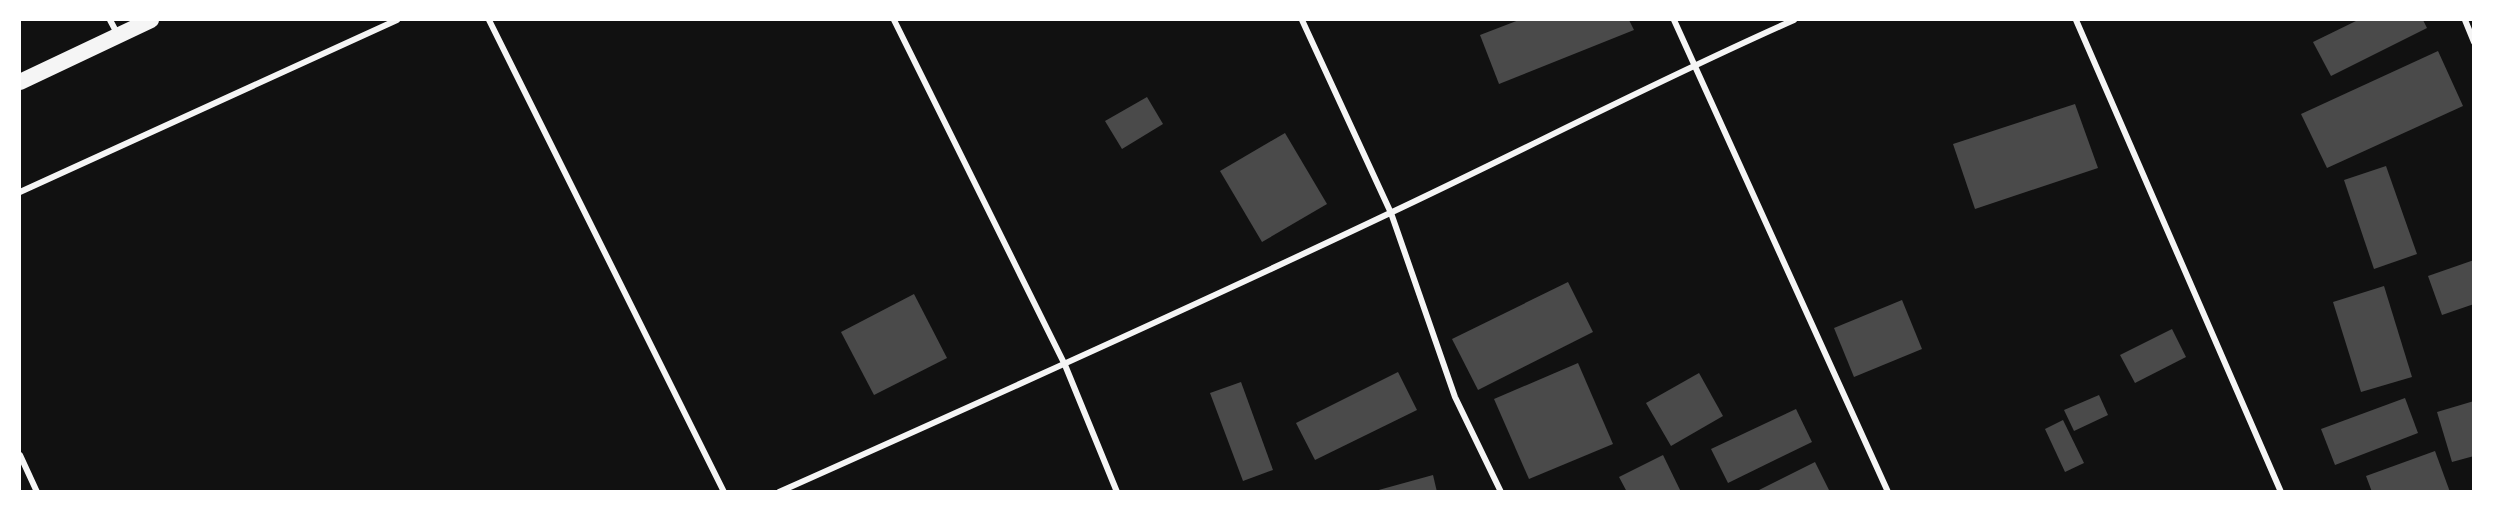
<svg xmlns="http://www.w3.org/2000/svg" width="2493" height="511" viewBox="0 0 2493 511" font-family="'Nunito Sans',sans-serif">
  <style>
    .building { fill: #4a4a4a }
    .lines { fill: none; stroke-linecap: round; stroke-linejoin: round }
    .minor { stroke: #f5f5f5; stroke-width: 6 }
    .trunk { stroke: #f5f5f5; stroke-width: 16 }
  </style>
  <rect width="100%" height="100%" fill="#111"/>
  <!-- building -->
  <g class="building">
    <path d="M1519 20H1629L1634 30 1499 84 1480 35Z"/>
    <path d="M2358 20H2423L2427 28 2331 76 2313 42Z"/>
    <path d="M2438 51 2463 106 2327 168 2301 114Z"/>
    <path d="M1147 97 1163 124 1122 149 1105 121Z"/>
    <path d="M2075 104 2098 168 1975 209 1953 144Z"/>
    <path d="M1285 133 1327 204 1262 242 1220 171Z"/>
    <path d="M2386 166 2417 254 2374 269 2344 180Z"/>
    <path d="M2474 260V304L2442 315 2428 276Z"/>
    <path d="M1568 282 1593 332 1478 390 1452 339Z"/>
    <path d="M2384 286 2412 377 2361 392 2333 302Z"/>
    <path d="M914 294 947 358 874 395 841 332Z"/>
    <path d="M1902 300 1922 349 1854 377 1834 328Z"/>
    <path d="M2172 329 2186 357 2135 383 2120 355Z"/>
    <path d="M1578 363 1613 444 1529 479 1494 399Z"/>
    <path d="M1398 372 1417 410 1315 460 1296 423Z"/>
    <path d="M1699 373 1723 416 1671 446 1646 403Z"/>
    <path d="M1241 382 1273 470 1243 481 1210 393Z"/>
    <path d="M2099 395 2108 415 2074 431 2064 410Z"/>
    <path d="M2405 398 2418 433 2335 465 2321 429Z"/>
    <path d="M2474 401V456L2452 462 2437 412Z"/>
    <path d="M1796 409 1812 442 1728 483 1711 449Z"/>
    <path d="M2063 420 2084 463 2065 472 2045 429Z"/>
    <path d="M2435 451 2450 492H2372L2366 476Z"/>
    <path d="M1663 455 1681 492H1627L1619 477Z"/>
    <path d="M1815 462 1830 492H1755Z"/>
    <path d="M1433 475 1437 492H1375V491Z"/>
  </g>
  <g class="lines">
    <!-- minor -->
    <g class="minor">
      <path d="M110 20 118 35"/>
      <path d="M489 20 724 492"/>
      <path d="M894 20 1065 365 1117 492"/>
      <path d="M1302 20 1391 213 1455 397 1501 492"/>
      <path d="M1674 20 1888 492"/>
      <path d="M2076 20 2281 492"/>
      <path d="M2465 20 2474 42"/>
      <path d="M20 192 397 20"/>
      <path d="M20 455 37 492"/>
      <path d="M779 492C983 401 1186 310 1388 214 1524 150 1656 81 1794 20"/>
    </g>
    <!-- trunk -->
    <path class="trunk" d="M20 82 151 20"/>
  </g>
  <!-- border -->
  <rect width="2493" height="511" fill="none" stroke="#ffffff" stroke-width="42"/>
</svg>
